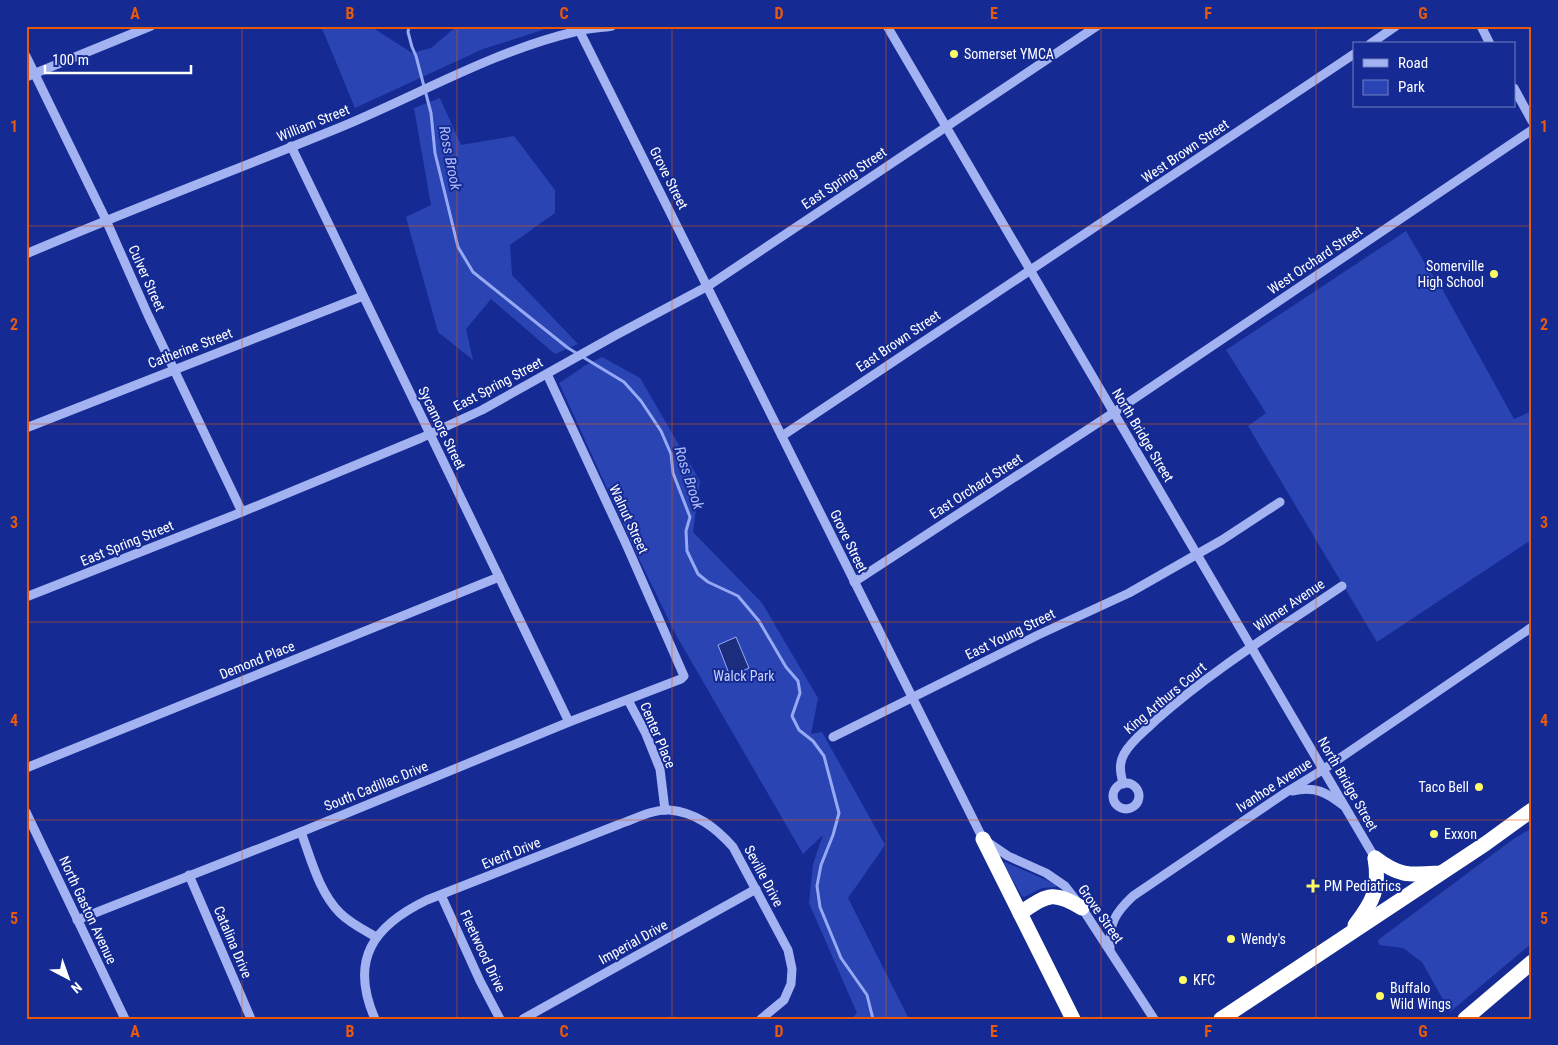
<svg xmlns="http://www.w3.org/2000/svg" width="1558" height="1045" viewBox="0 0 1558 1045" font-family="'Roboto Condensed',sans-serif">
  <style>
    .green { fill: #2b44b3 }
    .water { fill: #1d2d7e; stroke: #96a9f4 }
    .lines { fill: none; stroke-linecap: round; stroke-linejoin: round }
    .stream { stroke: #96a9f4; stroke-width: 3 }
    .minor { stroke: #a3b2f1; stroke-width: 9 }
    .highway { stroke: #fff; stroke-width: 15 }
    .grid { fill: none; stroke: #e8590c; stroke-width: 1; stroke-opacity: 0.55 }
    .poi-dot { fill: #fffb64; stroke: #152b93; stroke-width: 2 }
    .labels { text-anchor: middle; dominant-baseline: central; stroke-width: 4; stroke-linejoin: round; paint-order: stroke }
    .poi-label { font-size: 14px; fill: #fff; stroke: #152b93; text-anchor: start }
    .street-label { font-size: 14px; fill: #fff; stroke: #152b93 }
    .park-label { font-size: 14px; fill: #cbd4fc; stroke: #152b93 }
    .water-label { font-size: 15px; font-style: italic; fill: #b0bef8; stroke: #152b93 }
    .neatline { fill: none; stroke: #e8590c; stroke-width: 2 }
    .grid-label { font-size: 16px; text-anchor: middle; font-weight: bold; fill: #e8590c }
  </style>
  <rect width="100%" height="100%" fill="#152b93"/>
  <!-- green -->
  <g class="green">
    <path d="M321 26H370L412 53 431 48 457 26H555L483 49 355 108Z"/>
    <path d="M440 98 461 145 514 136 555 190V213L510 245 512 275 578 344 555 354 491 299 466 329 473 360 438 332 406 217 431 205 414 108Z"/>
    <path d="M1406 231 1430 272 1440 285 1514 419 1532 411V548L1528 542 1377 642 1248 426 1266 413 1226 350Z"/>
    <path d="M602 357 640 378 700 481 693 532 762 603 818 698 811 734 822 732 885 845 848 898 909 1019H851L857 1013 809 903 813 864 823 835 803 854 676 635 640 561 559 383 582 368V367Z"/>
    <path d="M1532 828V943L1450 1012 1422 962 1403 948 1379 945 1378 940 1512 840Z"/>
    <path d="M1005 862 1057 885 1056 887 1042 888 1024 897 1022 896 1003 864Z"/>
  </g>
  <!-- water -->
  <path class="water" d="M736 637 749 668 730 676 718 645Z"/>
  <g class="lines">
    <!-- stream -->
    <path class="stream" d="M409 26 408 32 412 47 416 56 431 113 435 153 458 247 473 272 568 348 624 382 641 401 661 431 671 454 673 473 690 517 686 531 687 551 698 574 708 582 738 596 759 621 786 667 798 681 800 693 792 716 799 730 813 741 824 756 839 813 833 835 821 865 817 886 820 907 841 958 867 995 873 1019"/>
    <!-- minor -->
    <g class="minor">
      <path d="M577 26 983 839 1008 856 1046 873 1065 886 1082 908 1154 1019"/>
      <path d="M887 26 1375 858"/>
      <path d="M1481 26 1490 44"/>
      <path d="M1370 44 1396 26"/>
      <path d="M26 56 106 220 148 315 242 512"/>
      <path d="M26 77 151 26"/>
      <path d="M1514 88 1532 121"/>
      <path d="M291 146 569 722"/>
      <path d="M26 254C129 210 233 171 336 129 417 96 492 51 578 31 589 28 601 28 612 26"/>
      <path d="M26 428 363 296"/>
      <path d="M782 436 1354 54"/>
      <path d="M854 582 1113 413 1532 130"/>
      <path d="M26 597 242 512 421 438 482 410 616 335 708 286 1097 26"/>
      <path d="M628 700 646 734 660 769 665 810"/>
      <path d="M833 737 1038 635 1129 593 1222 540 1280 502"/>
      <path d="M26 768 499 577"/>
      <circle cx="1126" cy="796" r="13"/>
      <path d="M1123 784C1121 774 1118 765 1124 754 1131 741 1145 731 1155 721 1212 670 1279 629 1342 586"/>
      <path d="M1292 791C1316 786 1326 792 1344 806"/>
      <path d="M26 812 125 1019"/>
      <path d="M301 832C311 859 319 892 340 913 350 923 364 930 376 937"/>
      <path d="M189 875 251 1019"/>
      <path d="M441 895 480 981 500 1019"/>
      <path d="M77 920 301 832 569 722 681 679 684 676 626 544 547 374"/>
      <path d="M1110 949C1109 923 1115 913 1133 896L1285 793 1324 769 1532 627"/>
      <path d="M375 1019C349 960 373 926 427 900L620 824C635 819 653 809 669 810 696 812 716 828 733 847L788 950 792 969 791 984 784 1000 761 1019"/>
      <path d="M523 1019 756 889"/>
    </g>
    <!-- highway -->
    <g class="highway">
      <path d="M983 839 1073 1019"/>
      <path d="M1375 858C1400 877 1410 875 1440 873"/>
      <path d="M1020 913C1048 895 1052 890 1082 908"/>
      <path d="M1355 925C1373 902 1380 888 1375 858"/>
      <path d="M1221 1019 1485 844 1532 810"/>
      <path d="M1465 1019 1532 962"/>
    </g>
  </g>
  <!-- grid -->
  <path class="grid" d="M242 26V1019M457 26V1019M672 26V1019M886 26V1019M1101 26V1019M1316 26V1019M26 226H1532M26 424H1532M26 622H1532M26 820H1532"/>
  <!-- markers -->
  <g class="poi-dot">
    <circle cx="954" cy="54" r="5"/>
    <circle cx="1494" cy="274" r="5"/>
    <circle cx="1479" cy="787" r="5"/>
    <circle cx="1434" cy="834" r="5"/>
    <path d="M1310.5 878.5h5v5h5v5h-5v5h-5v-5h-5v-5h5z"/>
    <circle cx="1231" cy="939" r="5"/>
    <circle cx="1183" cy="980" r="5"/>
    <circle cx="1380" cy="996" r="5"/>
  </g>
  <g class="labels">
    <!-- poi labels -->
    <g class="poi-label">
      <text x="964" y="54">Somerset YMCA</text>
      <text x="1484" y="266" text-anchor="end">Somerville<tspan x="1484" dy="16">High School</tspan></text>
      <text x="1469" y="787" text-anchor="end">Taco Bell</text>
      <text x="1444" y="834">Exxon</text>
      <text x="1324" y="886">PM Pediatrics</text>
      <text x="1241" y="939">Wendy's</text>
      <text x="1193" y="980">KFC</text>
      <text x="1390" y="988">Buffalo<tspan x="1390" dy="16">Wild Wings</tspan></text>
    </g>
    <!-- street labels -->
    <g class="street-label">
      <text transform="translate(313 123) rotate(-22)">William Street</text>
      <text transform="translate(1185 151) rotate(-34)">West Brown Street</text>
      <text transform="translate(669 178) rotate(63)">Grove Street</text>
      <text transform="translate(844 178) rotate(-34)">East Spring Street</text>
      <text transform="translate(1315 260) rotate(-34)">West Orchard Street</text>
      <text transform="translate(147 278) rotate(66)">Culver Street</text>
      <text transform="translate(898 341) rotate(-34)">East Brown Street</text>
      <text transform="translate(190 348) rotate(-21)">Catherine Street</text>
      <text transform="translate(498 384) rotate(-28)">East Spring Street</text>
      <text transform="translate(442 428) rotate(64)">Sycamore Street</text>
      <text transform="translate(1143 435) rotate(59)">North Bridge Street</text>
      <text transform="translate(976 486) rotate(-33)">East Orchard Street</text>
      <text transform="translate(629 519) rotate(65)">Walnut Street</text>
      <text transform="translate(849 541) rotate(64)">Grove Street</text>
      <text transform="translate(127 543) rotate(-22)">East Spring Street</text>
      <text transform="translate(1289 605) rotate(-34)">Wilmer Avenue</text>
      <text transform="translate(1010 634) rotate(-26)">East Young Street</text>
      <text transform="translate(257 660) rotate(-22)">Demond Place</text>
      <text transform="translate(1165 698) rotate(-40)">King Arthurs Court</text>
      <text transform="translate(658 735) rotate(67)">Center Place</text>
      <text transform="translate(1348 784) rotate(60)">North Bridge Street</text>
      <text transform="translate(1274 785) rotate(-33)">Ivanhoe Avenue</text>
      <text transform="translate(376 786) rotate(-22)">South Cadillac Drive</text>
      <text transform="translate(511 853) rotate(-22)">Everit Drive</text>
      <text transform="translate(764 876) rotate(62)">Seville Drive</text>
      <text transform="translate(88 910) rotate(65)">North Gaston Avenue</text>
      <text transform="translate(1101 914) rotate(55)">Grove Street</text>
      <text transform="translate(233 942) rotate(67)">Catalina Drive</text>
      <text transform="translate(633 942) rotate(-29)">Imperial Drive</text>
      <text transform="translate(483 951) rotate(65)">Fleetwood Drive</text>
    </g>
    <!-- park labels -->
    <g class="park-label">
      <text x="744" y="676">Walck Park</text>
    </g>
    <!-- water labels -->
    <g class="water-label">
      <text transform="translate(450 158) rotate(79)">Ross Brook</text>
      <text transform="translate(689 478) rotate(72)">Ross Brook</text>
    </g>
  </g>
  <!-- border -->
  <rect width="1558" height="1045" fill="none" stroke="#152b93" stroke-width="55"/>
  <!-- legend -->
  <rect x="1353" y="42" width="162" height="65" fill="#152b93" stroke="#7380be"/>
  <rect x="1363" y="59" width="25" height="8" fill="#a3b2f1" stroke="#7380be"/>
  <text x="1398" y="68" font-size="15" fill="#ffffff">Road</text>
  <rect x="1363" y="80" width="25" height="15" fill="#2b44b3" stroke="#7380be"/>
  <text x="1398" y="92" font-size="15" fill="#ffffff">Park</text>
  <!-- north arrow -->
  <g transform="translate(68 978) rotate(139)" stroke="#152b93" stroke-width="4" paint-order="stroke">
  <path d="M0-4L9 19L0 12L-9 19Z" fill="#ffffff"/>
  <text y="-8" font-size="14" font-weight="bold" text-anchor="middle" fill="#ffffff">N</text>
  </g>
  <!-- scale -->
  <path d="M45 65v8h146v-8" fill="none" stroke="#ffffff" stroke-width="2.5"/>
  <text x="52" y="65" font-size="15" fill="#ffffff" stroke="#152b93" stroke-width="4" paint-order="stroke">100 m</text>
  <rect x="28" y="28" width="1502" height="990" class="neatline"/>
  <g class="grid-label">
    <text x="135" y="19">A</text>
    <text x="350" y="19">B</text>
    <text x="564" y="19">C</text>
    <text x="779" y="19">D</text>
    <text x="994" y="19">E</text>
    <text x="1208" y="19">F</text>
    <text x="1423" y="19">G</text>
    <text x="14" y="132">1</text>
    <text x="1544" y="132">1</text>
    <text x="14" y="330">2</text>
    <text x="1544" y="330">2</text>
    <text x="14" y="528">3</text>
    <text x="1544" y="528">3</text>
    <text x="14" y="726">4</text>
    <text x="1544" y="726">4</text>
    <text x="14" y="924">5</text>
    <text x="1544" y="924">5</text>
    <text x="135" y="1037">A</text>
    <text x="350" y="1037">B</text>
    <text x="564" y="1037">C</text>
    <text x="779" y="1037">D</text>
    <text x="994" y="1037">E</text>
    <text x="1208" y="1037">F</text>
    <text x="1423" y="1037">G</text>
  </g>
</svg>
